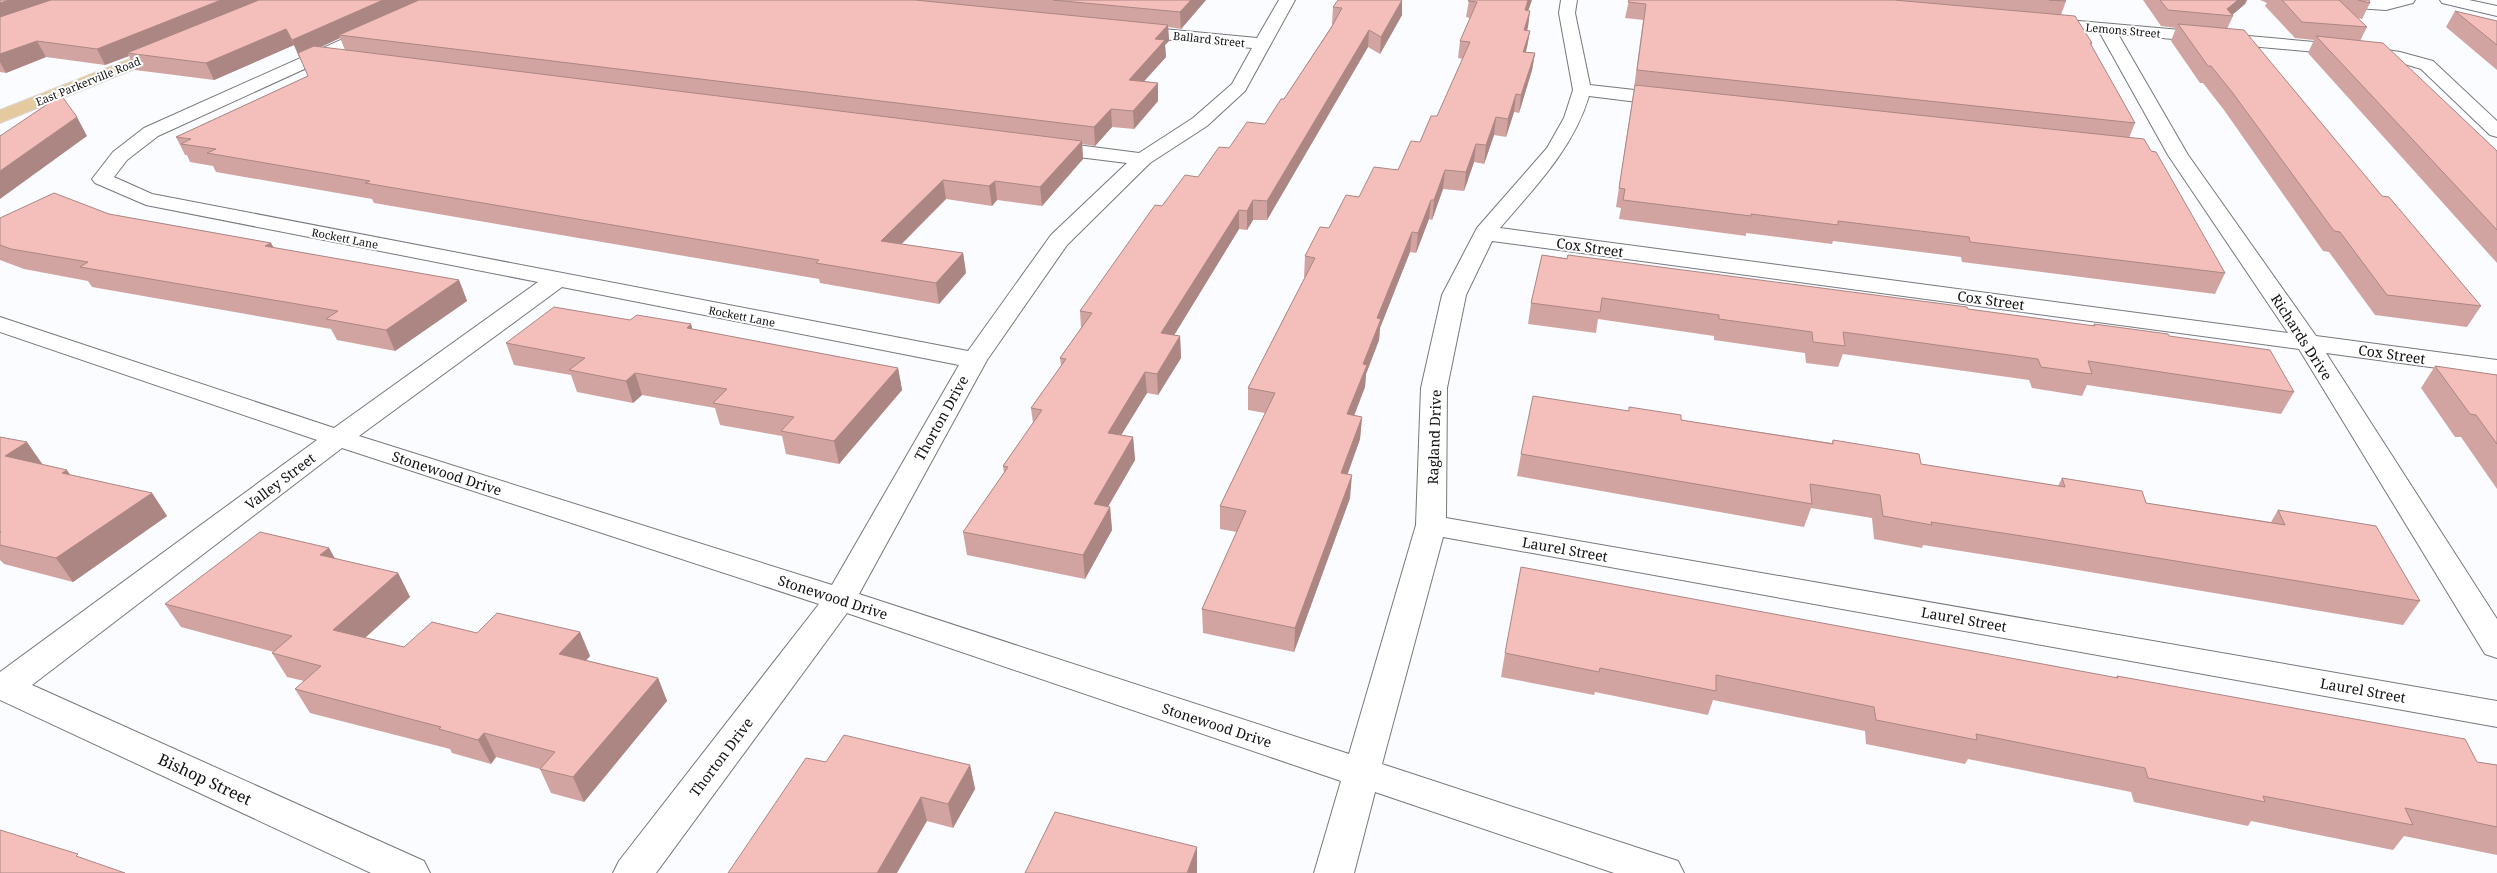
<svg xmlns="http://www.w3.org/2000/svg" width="2497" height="873" viewBox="0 0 2497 873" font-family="'Noto Serif',serif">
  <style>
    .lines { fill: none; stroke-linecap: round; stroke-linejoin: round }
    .minor-casing { stroke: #76787d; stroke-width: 2 }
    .major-casing { stroke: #d9d9d9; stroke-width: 2 }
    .minor { fill: #fff; fill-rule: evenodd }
    .major { fill: #e6ca9f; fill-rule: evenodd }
    .wall { fill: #d2a4a1; fill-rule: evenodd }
    .shaded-wall { fill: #ab8683 }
    .building { fill: #f4bfbb; stroke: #ab8683 }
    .labels { text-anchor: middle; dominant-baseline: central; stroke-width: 4; stroke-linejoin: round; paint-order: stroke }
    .far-street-label { font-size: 11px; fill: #0f1011; stroke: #fff }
    .street-label { font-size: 14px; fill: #0f1011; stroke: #fff }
    .near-street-label { font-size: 16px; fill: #0f1011; stroke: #fff }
  </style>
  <rect width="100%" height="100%" fill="#fafcff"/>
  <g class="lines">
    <!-- minor casing -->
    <g class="minor-casing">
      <g id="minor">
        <path d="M430 0H451L449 3 158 136 127 160 114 177 152 194 968 351 1051 235 1127 163 1046 153 1039 151 1036 147 1039 143 1046 141 1139 153 1193 118 1232 84 1252 48 1132 36 1126 35 1124 31 1126 27 1132 26 1257 38 1279 0H1295L1245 91 1207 126 1150 163 1067 245 987 360 859 594 1349 754 1416 525 1421 388 1442 295 1477 228 1547 148 1564 118 1573 90 1559 13 1561 0H1577L1575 13 1590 85 1670 94 1677 96 1679 100 1677 104 1670 106 1589 96C1573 149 1535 187 1500 228L2288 333 2168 155 2100 33 2045 28 2037 23 2045 18 2360 46 2400 52 2433 61 2497 121V137L2490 135 2421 69 2398 62 2360 56 2118 34 2188 155 2316 336 2497 360V376L2326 353 2497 619V658L2485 654 2299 349 1492 241 1466 295 1447 388 1446 518 2497 701V727L1443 537 1382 764 1678 861 1684 873H1614L1375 792 1354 873H1314L1341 781 847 613 656 873H613L619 861 819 604 342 448 32 685 424 861 430 873H371L0 700V672L317 440 0 332V317L334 428 538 282 146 205 95 183 92 179 113 152 144 128ZM562 287 959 365 832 585 359 436Z"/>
        <path d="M2303 0H2415L2413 3 2386 10 2311 5Z"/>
        <path d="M2440 0H2469L2497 6V16L2442 3Z"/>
      </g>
    </g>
    <!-- major casing -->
    <g class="major-casing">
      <path id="major" d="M168 44 174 45 177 49 174 53 0 123V110Z"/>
    </g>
    <!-- minor -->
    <use href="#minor" class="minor"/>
    <!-- major -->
    <use href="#major" class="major"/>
  </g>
  <!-- wall -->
  <g class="wall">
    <path d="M0 0H1206L1181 29 1168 27 1169 41 1165 45 1166 57 1144 81 1158 83V101L1134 129 1112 127 1095 146 1082 144 1083 159 1042 206 997 200 992 206 946 199 902 244 963 253 966 273 939 304 820 283 819 279 374 203 372 199 216 172 213 166 190 162 187 155H185L176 137 308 76 294 45 214 80 135 70 129 56 105 65 46 57 6 73 0 72ZM340 38 345 50 321 47Z"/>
    <path d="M1469 0 1530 11 1527 31H1530L1527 47 1526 52 1535 53 1532 70 1519 113 1514 112 1506 137 1494 135 1484 164 1474 162 1464 191 1443 189 1432 220 1429 219 1416 253 1410 252 1380 328 1379 340 1366 374 1365 387 1354 415 1362 417 1360 439 1347 474 1350 498 1294 652 1203 633 1202 609 1237 532 1220 529V506L1265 413 1248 410V388L1305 277H1304L1305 256 1329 228 1359 197 1398 170 1420 142 1437 116 1463 59 1458 58 1460 41 1470 18 1466 17Z"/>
    <path d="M1629 0H2065L2066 1 2061 15 2092 43 2091 46 2135 123 2129 138 2225 273 2215 294 1962 262 1961 257 1833 241 1832 244 1746 233V236L1619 219 1621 208 1616 207 1634 88 1643 20 1625 18Z"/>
    <path d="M2143 0H2247L2245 4 2232 15 2233 16 2227 29 2382 196 2481 306 2467 327 2375 315 2329 252 2323 251 2224 110 2203 83H2200L2171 41 2176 28 2161 26Z"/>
    <path d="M2260 0H2369L2370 3 2362 19 2357 18 2367 27 2360 41 2497 151V263L2308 53 2314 40 2295 38 2265 6 2267 3Z"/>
    <path d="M1333 7 1402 15 1380 54 1368 47 1267 220H1253L1247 230 1239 229 1174 335 1180 336 1181 358 1158 395 1147 393 1121 435 1133 437 1135 460 1108 507H1110L1112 530 1085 579 967 555 963 532 1004 473 1003 466 1033 423 1031 408 1061 366 1060 358 1081 328 1080 311 1162 206 1198 177 1229 148 1265 124 1284 99 1333 24H1332Z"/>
    <path d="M2455 11 2497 21V70L2446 27Z"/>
    <path d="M109 214 271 243 274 248 459 280 467 301 395 351 337 340 331 329 92 287 88 281 24 269 0 260V218Z"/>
    <path d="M1542 255 1968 309 2093 326 2094 324 2169 336 2294 392 2281 414 2087 385 2082 396 2032 388 2029 380 1843 354 1838 367 1806 363 1805 353 1714 340V336L1598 319 1596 333 1528 324 1531 303Z"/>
    <path d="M630 320 691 324 692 329 898 368 902 390 839 464 786 454 782 436 720 425 715 408 642 395 633 403 577 392 571 375 514 365 506 343Z"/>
    <path d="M2435 366 2497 375V489L2461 437H2455L2421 388Z"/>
    <path d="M1681 420 1832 443 1833 440 1921 464 2058 486 2062 478 2146 503 2271 522 2278 510 2420 601 2403 625 2024 561 1923 545 1922 548 1874 539 1872 518 1811 508 1804 527 1517 476 1521 454Z"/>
    <path d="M0 437 42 465 70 475 152 493 167 516 73 582 4 564 0 560Z"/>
    <path d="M329 548 335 559 398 573 410 597 365 638 404 647 477 633 580 632 590 656 586 660 658 678 667 701 584 802 551 793 540 769 496 757 491 764 452 753 450 749 310 713 295 689 304 681 287 677 272 653 274 652 181 627 165 604Z"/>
    <path d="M1505 653 2116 678 2117 676 2477 762 2497 765V855L2404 836 2393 850 2251 821 2248 826 2134 802 2131 792 1968 759 1965 764 1866 744 1865 731 1713 700 1708 715 1595 692 1594 695 1501 677Z"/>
    <path d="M826 762 970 765 975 789 953 828 927 821Z"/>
  </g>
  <!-- shaded-wall -->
  <g class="shaded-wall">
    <path d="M9 0H64L0 22V3Z"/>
    <path d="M221 0H268L127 53 129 56 105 65 97 49Z"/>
    <path d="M383 0H425L339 35 340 38 299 57 292 40Z"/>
    <path d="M1191 0H1206L1181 29 1180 12Z"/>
    <path d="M1402 0V15L1380 54 1381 37Z"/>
    <path d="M1528 0H1532L1523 26 1525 10Z"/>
    <path d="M2238 0H2247L2245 4 2231 16 2227 9Z"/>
    <path d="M1530 11 1528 27 1522 47 1524 30Z"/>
    <path d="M1168 25 1169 41 1165 45 1166 57 1130 97 1129 80 1155 39Z"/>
    <path d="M286 29 294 45 214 80 206 63Z"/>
    <path d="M1369 30 1368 47 1267 220V201Z"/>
    <path d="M1530 31 1527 47 1520 69 1523 52Z"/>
    <path d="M37 41 46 57 6 73 0 62V54Z"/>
    <path d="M1535 53 1532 70 1519 113 1521 95Z"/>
    <path d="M1158 83V101L1134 129 1133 111Z"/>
    <path d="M1516 94 1514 112 1506 137 1508 119Z"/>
    <path d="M1111 109 1112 127 1095 146 1094 127Z"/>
    <path d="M77 117 87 136 0 199V171Z"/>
    <path d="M1496 117 1494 135 1484 164 1486 145Z"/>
    <path d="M1082 141 1083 159 1042 206 1040 187Z"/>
    <path d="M1476 144 1474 162 1464 191 1466 172Z"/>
    <path d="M1445 170 1443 189 1432 220 1434 200Z"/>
    <path d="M943 180 946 199 884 261 881 241Z"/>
    <path d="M995 181 997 200 992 206 989 186Z"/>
    <path d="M1253 200V220L1247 230V211Z"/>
    <path d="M1431 200 1429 219 1416 253 1418 233Z"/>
    <path d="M1239 210V229L1162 355 1161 333Z"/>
    <path d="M1412 232 1410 252 1380 328 1379 340 1366 374 1365 387 1346 437 1347 414 1377 318Z"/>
    <path d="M271 243 281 263 265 246Z"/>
    <path d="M963 253 966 273 939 304 936 283Z"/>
    <path d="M459 280 467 301 395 351 386 330Z"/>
    <path d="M691 324 697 346 687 328Z"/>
    <path d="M1180 336 1181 358 1158 395 1157 374Z"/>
    <path d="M898 368 902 390 839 464 834 441Z"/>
    <path d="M1145 372 1147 393 1109 455 1108 433Z"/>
    <path d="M635 373 642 395 633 403 626 381Z"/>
    <path d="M1362 417 1360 439 1340 496 1341 473Z"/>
    <path d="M1133 437 1135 460 1096 527 1094 504Z"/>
    <path d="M27 442 43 465 5 456Z"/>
    <path d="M67 470 82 493 62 473Z"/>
    <path d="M1352 475 1350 498 1294 652 1295 628Z"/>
    <path d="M152 493 167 516 73 582 56 558Z"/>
    <path d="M1110 507 1112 530 1085 579 1083 555Z"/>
    <path d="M329 548 342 571 320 555Z"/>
    <path d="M398 573 410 597 347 654 333 630Z"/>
    <path d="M580 632 590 656 570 678 559 654Z"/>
    <path d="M658 678 667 701 584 802 573 777Z"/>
    <path d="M484 733 496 757 491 764 478 740Z"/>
    <path d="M970 765 975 789 953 828 948 804Z"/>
    <path d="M921 797 927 821 897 873H877Z"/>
    <path d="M1197 847V873H1187Z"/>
  </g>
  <!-- building -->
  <g class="building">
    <path d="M0 0H9L0 3Z"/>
    <path d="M51 0H221L97 49 37 41 0 54V17Z"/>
    <path d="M259 0H383L292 40 286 29 206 63 127 53Z"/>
    <path d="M419 0H915L1168 25 1155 39 1165 40 1129 80 1158 83 1133 111 1111 109 1094 127 339 35Z"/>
    <path d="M1053 0H1191L1180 12Z"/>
    <path d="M1338 0H1402L1381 37 1369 30 1267 201 1253 200 1247 211 1239 210 1161 333 1180 336 1157 374 1145 372 1108 433 1133 437 1094 504 1110 507 1083 555 963 532 1008 467 1003 466 1042 410 1031 408 1066 359 1060 358 1092 313 1080 311 1155 205 1162 206 1185 175 1198 177 1219 147 1229 148 1247 122 1265 124 1281 99H1284L1331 28 1342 8 1333 7Z"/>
    <path d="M1469 0H1528L1525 10 1530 11 1524 30 1530 31 1523 52 1535 53 1521 95 1516 94 1508 119 1496 117 1486 145 1476 144 1466 172 1445 170 1434 200H1431L1418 233 1412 232 1377 318 1381 319 1363 364 1367 365 1347 414 1362 417 1341 473 1352 475 1295 628 1202 609 1246 511 1220 506 1275 393 1248 388 1315 258 1305 256 1320 227 1329 228 1346 195 1359 197 1374 167 1398 170 1411 141 1420 142 1431 116H1437L1470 42 1460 41 1477 2 1468 1Z"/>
    <path d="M1629 0H1894L2075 16 2092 43H2090L2135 123 1637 70 1646 4 1628 2Z"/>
    <path d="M2049 0H2065L2066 1Z"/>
    <path d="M2160 0H2238L2227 9 2233 16 2168 10Z"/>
    <path d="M2282 0H2339L2367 27 2302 22Z"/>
    <path d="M2358 0H2369L2370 3Z"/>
    <path d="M2455 11 2497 21V45Z"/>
    <path d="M2178 24 2244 30 2382 196 2389 197 2481 306 2387 295 2340 232 2334 231 2232 92 2211 66H2208Z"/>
    <path d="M2316 36 2383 43 2497 151V230Z"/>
    <path d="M314 46 1082 141 1040 187 995 181 989 186 943 180 881 241 963 253 936 283 816 263 819 260 365 183 370 181 207 153 216 149 181 144 191 139 176 137 308 76 298 53Z"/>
    <path d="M1635 85 2144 139 2151 151 2156 152 2225 273 1970 242 1969 237 1838 221V225L1751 214V216L1623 200 1625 189 1619 188Z"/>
    <path d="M61 95 77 117 0 171V136Z"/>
    <path d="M54 193 109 214 271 243 265 246 459 280 386 330 326 319 338 311 80 267 88 262 11 249 0 245V218Z"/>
    <path d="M1542 255 1567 259 1568 255 1967 307 1968 309 2095 326 2094 324 2168 334 2169 336 2270 350 2294 392 2088 361 2092 374 2041 367 2038 359 1843 332 1845 346 1813 342 1812 332 1719 319V315L1602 298 1600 312 1531 303Z"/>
    <path d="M554 307 630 320 637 315 691 324 687 328 898 368 834 441 781 431 794 417 713 403 727 389 635 373 626 381 569 370 585 358 506 343Z"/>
    <path d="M2435 366 2497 375V444L2476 415 2470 414Z"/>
    <path d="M1533 396 1629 411V407L1681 415V420L1833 444V440L1919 454 1921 464 2065 487 2062 478 2142 491 2146 503 2285 525 2278 510 2376 526 2420 601 2035 538 1931 522 1932 525 1883 516 1880 495 1810 484 1812 504 1521 454Z"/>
    <path d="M0 437 27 442 5 456 67 470 62 473 152 493 56 558 0 545V532H1L0 531Z"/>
    <path d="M260 532 329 548 320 555 398 573 333 630 404 647 432 622 477 633 497 613 580 632 559 654 658 678 573 777 540 769 555 752 484 733 478 740 439 729 441 727 295 689 321 666 272 653 292 636 165 604Z"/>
    <path d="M1521 567 2118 678 2117 676 2465 739 2477 762 2497 765V827L2405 808 2413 825 2263 796 2265 802 2148 778 2145 768 1976 734 1977 740 1876 720 1874 707 1716 675V691L1600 668 1599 672 1505 653Z"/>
    <path d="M844 735 970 765 948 804 921 797 877 873H728L806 758 826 762Z"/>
    <path d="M1055 812 1197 847 1187 873H1025Z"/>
    <path d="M0 830 78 854 76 856 125 873H0Z"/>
  </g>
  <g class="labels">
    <!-- far-street labels -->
    <g class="far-street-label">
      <text transform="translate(2123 30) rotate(5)">Lemons Street</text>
      <text transform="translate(1209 39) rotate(6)">Ballard Street</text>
      <text transform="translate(88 81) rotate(-22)">East Parkerville Road</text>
      <text transform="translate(345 238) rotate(11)">Rockett Lane</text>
      <text transform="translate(742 316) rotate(11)">Rockett Lane</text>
    </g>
    <!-- street labels -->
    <g class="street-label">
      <text transform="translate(1590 247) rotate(8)">Cox Street</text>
      <text transform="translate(1991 300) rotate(8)">Cox Street</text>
      <text transform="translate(2302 337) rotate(57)">Richards Drive</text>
      <text transform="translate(2392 354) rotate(8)">Cox Street</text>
      <text transform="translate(941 418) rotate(-61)">Thorton Drive</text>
      <text transform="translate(1434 437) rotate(-88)">Ragland Drive</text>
      <text transform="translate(447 473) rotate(18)">Stonewood Drive</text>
      <text transform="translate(280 481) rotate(-37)">Valley Street</text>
      <text transform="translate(1565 549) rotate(10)">Laurel Street</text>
      <text transform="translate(833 597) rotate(18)">Stonewood Drive</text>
      <text transform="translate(1964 619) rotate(10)">Laurel Street</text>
      <text transform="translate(2363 690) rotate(10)">Laurel Street</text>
      <text transform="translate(1217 725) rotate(18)">Stonewood Drive</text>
      <text transform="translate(721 757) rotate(-53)">Thorton Drive</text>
    </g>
    <!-- near-street labels -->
    <g class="near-street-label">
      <text transform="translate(205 779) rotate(25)">Bishop Street</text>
    </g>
  </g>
</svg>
